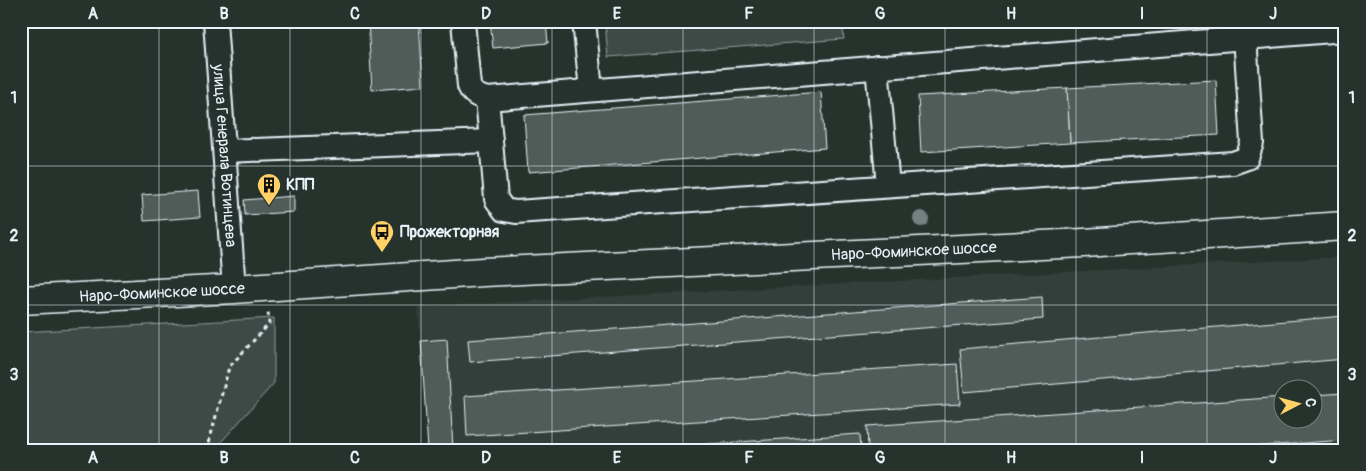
<svg xmlns="http://www.w3.org/2000/svg" width="1366" height="471" viewBox="0 0 1366 471" font-family="Pangolin,sans-serif">
  <style>
    .built { fill: #333f3a; fill-rule: evenodd }
    .green { fill: #3e4b47; stroke: #939ea0 }
    .building { fill: #505c59; stroke: #e8f1f8 }
    .lines { fill: none; stroke-linecap: round; stroke-linejoin: round }
    .minor-casing { stroke: #e8f1f8; stroke-width: 26 }
    .major-casing { stroke: #e8f1f8; stroke-width: 31 }
    .path { stroke: #e8f1f8; stroke-width: 3; stroke-dasharray: 4 4; stroke-linecap: butt }
    .minor { stroke: #26332d; stroke-width: 22 }
    .major { stroke: #26332d; stroke-width: 28 }
    .tree { fill: #758080 }
    .grid { fill: none; stroke: #e8f1f8; stroke-width: 1; stroke-opacity: 0.55 }
    .labels { text-anchor: middle; dominant-baseline: central; stroke-width: 4; stroke-linejoin: round; paint-order: stroke }
    .street-label { font-size: 16px; fill: #e8f1f8; stroke: #26332d }
    .poi-label { font-size: 16px; font-weight: bold; fill: #e8f1f8; stroke: #26332d; text-anchor: start }
    .neatline { fill: none; stroke: #e8f1f8; stroke-width: 2 }
    .grid-label { font-size: 16px; text-anchor: middle; font-weight: bold; fill: #e8f1f8 }
  </style>
  <rect width="100%" height="100%" fill="#26332d"/>
  <filter id="ink" filterUnits="userSpaceOnUse"><feTurbulence type="fractalNoise" baseFrequency=".02" numOctaves="2"/><feDisplacementMap in="SourceGraphic" scale="10" xChannelSelector="R" yChannelSelector="G"/><feConvolveMatrix kernelMatrix="1 2 1 2 8 2 1 2 1" color-interpolation-filters="sRGB"/></filter>
  <g filter="url(#ink)">
    <!-- built -->
    <path class="built" d="M1345 257V450H428L418 307ZM1284 388H1314V418H1284Z"/>
    <!-- green -->
    <g class="green">
      <path d="M605 21H842L844 39 608 57Z"/>
      <path d="M274 318V383L214 450H21V332Z"/>
    </g>
    <!-- building -->
    <g class="building">
      <path d="M289 21H340V22L289 26Z"/>
      <path d="M368 21H419L423 86 372 90Z"/>
      <path d="M490 21H546L548 43 493 48Z"/>
      <path d="M1216 80 1219 135 1070 143 1067 88Z"/>
      <path d="M1067 88 1070 143 921 152 918 96Z"/>
      <path d="M821 92 825 148 528 172 524 115Z"/>
      <path d="M198 191 200 217 144 221 142 195Z"/>
      <path d="M294 196V212L245 215 244 200Z"/>
      <path d="M1042 297 1043 319 470 362 468 340Z"/>
      <path d="M1345 316V359L964 392 960 349Z"/>
      <path d="M447 339 453 450H428L421 341Z"/>
      <path d="M957 364 960 404 467 436 465 396Z"/>
      <path d="M1345 393V440L1207 450H868L867 426 1284 397V418H1314V395Z"/>
      <path d="M860 434 861 450H615Z"/>
    </g>
    <g class="lines">
      <!-- minor casing -->
      <g class="minor-casing">
        <g id="minor">
          <path id="s1" d="M215 21 234 289"/>
          <path d="M463 21 469 86C473 95 478 96 487 99"/>
          <path d="M584 21 591 90"/>
          <path d="M877 67 888 186"/>
          <path d="M491 141 487 99 1345 30"/>
          <path d="M225 151 491 141 496 199 504 210 516 212 1233 163 1247 158 1252 143 1244 21"/>
        </g>
      </g>
      <!-- major casing -->
      <g class="major-casing">
        <g id="major">
          <path id="s2" d="M21 300 234 289 483 272 1084 243 1345 226"/>
        </g>
      </g>
      <!-- path -->
      <path class="path" d="M207 450 229 367 269 324 268 311"/>
      <!-- minor -->
      <use href="#minor" class="minor"/>
      <!-- major -->
      <use href="#major" class="major"/>
    </g>
    <!-- trees -->
    <circle class="tree" cx="921" cy="219" r="8"/>
  </g>
  <!-- grid -->
  <path class="grid" d="M159 21V450M290 21V450M421 21V450M552 21V450M683 21V450M814 21V450M945 21V450M1076 21V450M1207 21V450M21 166H1345M21 305H1345"/>
  <!-- icons -->
  <defs>
    <g id="building-pin" transform="scale(1.25)"><path d="M0 17L-7.5 6A9.5 9.5 0 1 1 7.5 6Z" fill="#ffd166" stroke="#26332d"/><path d="M-4-6H4V6H1V3H-1V6H-4ZM-2.5-4.3h1.7v1.8h-1.7ZM.8-4.3h1.7v1.8H.8ZM-2.5-1h1.7V.8h-1.7ZM.8-1h1.7V.8H.8Z" fill="#111"/></g>
    <g id="bus-pin" transform="scale(1.25)"><path d="M0 17L-7.5 6A9.5 9.5 0 1 1 7.5 6Z" fill="#ffd166" stroke="#26332d"/><path d="M-5-6H5V4H4V6H2V4H-2V6H-4V4H-5ZM-3.5-4V0h7V-4ZM-3.5 1.2v1.5H-2V1.2ZM2 1.2v1.5H3.5V1.2Z" fill="#111"/></g>
  </defs>
  <g fill-rule="evenodd">
    <use href="#building-pin" x="269" y="185"/>
    <use href="#bus-pin" x="382" y="232"/>
  </g>
  <g class="labels">
    <!-- street labels -->
    <g class="street-label">
      <text stroke="none"><textPath href="#s1" startOffset="135">улица Генерала Вотинцева</textPath></text>
      <text stroke="none"><textPath href="#s2" startOffset="894">Наро-Фоминское шоссе</textPath></text>
      <text stroke="none"><textPath href="#s2" startOffset="141">Наро-Фоминское шоссе</textPath></text>
    </g>
    <!-- poi labels -->
    <g class="poi-label">
      <text x="286" y="185">КПП</text>
      <text x="400" y="232">Прожекторная</text>
    </g>
  </g>
  <!-- margin -->
  <rect width="1366" height="471" fill="none" stroke="#26332d" stroke-width="55"/>
  <!-- north arrow -->
  <g transform="translate(1298 404) rotate(84)"><circle r="24" fill="#26332d" stroke="#747f7e"/>
  <path d="M0-4L9 19L0 12L-9 19Z" fill="#ffd166"/>
  <text y="-8" font-size="14" font-weight="bold" text-anchor="middle" fill="#e8f1f8">С</text>
  </g>
  <rect x="28" y="28" width="1310" height="416" class="neatline"/>
  <g class="grid-label">
    <text x="93" y="19">A</text>
    <text x="224" y="19">B</text>
    <text x="355" y="19">C</text>
    <text x="486" y="19">D</text>
    <text x="617" y="19">E</text>
    <text x="749" y="19">F</text>
    <text x="880" y="19">G</text>
    <text x="1011" y="19">H</text>
    <text x="1142" y="19">I</text>
    <text x="1273" y="19">J</text>
    <text x="14" y="103">1</text>
    <text x="1352" y="103">1</text>
    <text x="14" y="241">2</text>
    <text x="1352" y="241">2</text>
    <text x="14" y="380">3</text>
    <text x="1352" y="380">3</text>
    <text x="93" y="463">A</text>
    <text x="224" y="463">B</text>
    <text x="355" y="463">C</text>
    <text x="486" y="463">D</text>
    <text x="617" y="463">E</text>
    <text x="749" y="463">F</text>
    <text x="880" y="463">G</text>
    <text x="1011" y="463">H</text>
    <text x="1142" y="463">I</text>
    <text x="1273" y="463">J</text>
  </g>
</svg>
